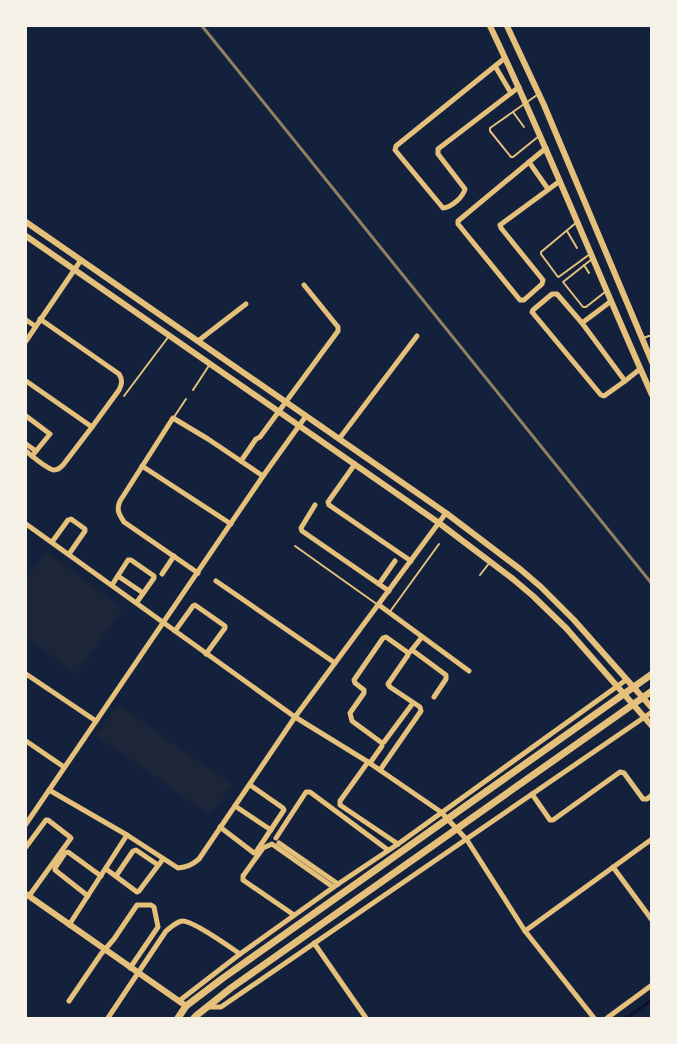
<svg xmlns="http://www.w3.org/2000/svg" width="677" height="1044" font-family="Mulish,sans-serif">
<style>
.green{fill:#1d2539}
.lines{fill:none;stroke-linecap:round;stroke-linejoin:round}
.stream{stroke:#0b132b;stroke-width:3}
.service{stroke:#e5c07b;stroke-width:2}
.minor{stroke:#e5c07b;stroke-width:5}
.tertiary{stroke:#e5c07b;stroke-width:6}
.secondary{stroke:#e5c07b;stroke-width:7}
.rail{stroke:#918062;stroke-width:3}
</style>
<rect width="100%" height="100%" fill="#14213d"/>
<g class="green">
<polygon points="46,552 123,609 76,674 26,637 26,580"/>
<polygon points="118,705 232,785 210,815 96,735"/>
</g>
<g class="lines">
<polyline class="stream" points="626,1018 652,1000"/>
<g class="service">
<polyline points="537,95 490,128 490,131 511,157 513,157 539,136"/>
<polyline points="513,112 524,127"/>
<polyline points="577,222 541,252 541,254 558,277 560,276 590,254"/>
<polyline points="567,231 577,248"/>
<polyline points="592,259 563,282 583,307 586,307 605,292"/>
<polyline points="584,265 589,273"/>
<polyline points="643,338 652,335"/>
<polyline points="193,390 210,364"/>
<polyline points="124,396 169,336"/>
<polyline points="174,417 186,399"/>
<polyline points="295,546 378,605"/>
<polyline points="480,575 490,562"/>
<polyline points="389,613 439,544"/>
</g>
<g class="minor">
<path d="M505 58 396 146 395 150 443 208C452 207 463 197 465 189L438 154V149L519 87"/>
<polyline points="495,66 511,93"/>
<polyline points="546,148 458,221 458,224 520,300 524,300 542,284 543,280 501,228 500,225 560,181"/>
<polyline points="529,162 548,189"/>
<polygon points="552,294 557,294 582,323 625,381 604,396 601,395 532,312 533,310"/>
<path d="M40 319 119 374C123 380 122 384 119 390L92 427"/>
<polyline points="26,320 35,326"/>
<polyline points="582,323 610,302"/>
<polyline points="26,341 81,260"/>
<polyline points="198,341 246,304"/>
<path d="M26 381 92 427 63 465C60 468 58 470 54 470 47 469 32 456 26 451"/>
<polyline points="625,381 640,369"/>
<polyline points="26,416 50,434 32,456"/>
<polyline points="339,439 417,336"/>
<polyline points="26,444 36,451"/>
<polyline points="241,461 256,439 260,437 338,331 338,327 304,285"/>
<polyline points="355,464 328,502 329,505 411,561"/>
<polyline points="142,466 231,524"/>
<polyline points="315,505 301,528 302,531 389,591"/>
<polyline points="26,524 295,717 368,762 441,812 467,840 525,931 594,1018"/>
<polyline points="52,542 68,520 71,519 85,529 85,531 69,554"/>
<path d="M198 573 124 522C119 514 116 510 120 501L173 418 208 439 263 476"/>
<polyline points="162,574 174,556"/>
<polyline points="118,576 143,593"/>
<polyline points="216,581 335,663"/>
<polyline points="379,584 395,561"/>
<polyline points="112,585 128,560 131,560 154,576 154,578 137,602"/>
<polyline points="379,605 469,671"/>
<polyline points="175,631 193,606 195,605 225,626 225,628 206,654"/>
<polyline points="412,650 446,675 446,679 434,697"/>
<polyline points="410,652 422,637"/>
<polyline points="26,674 96,721"/>
<polyline points="26,741 64,767"/>
<polyline points="368,762 340,801 340,805 398,844"/>
<polyline points="370,763 382,746"/>
<polyline points="380,770 421,711 420,707 390,687 388,684 408,655 407,652 386,637 383,638 354,680 355,683 364,690 364,693 350,713 352,721 382,743 384,742 413,703"/>
<polyline points="49,790 127,835 69,925"/>
<polyline points="532,794 550,820 553,820 620,772 624,773 643,799 647,799 652,795"/>
<polyline points="235,806 271,830"/>
<polyline points="26,824 263,476 306,416"/>
<polyline points="220,827 254,853 256,852 284,810 283,808 250,785"/>
<path d="M127 835 178 868C187 867 192 865 199 859L295 717 446 513"/>
<polyline points="276,838 306,792 310,792 388,850"/>
<polyline points="279,843 338,884"/>
<polyline points="26,847 46,820 48,820 70,837 71,838 29,896"/>
<polyline points="613,867 652,920"/>
<polyline points="106,869 137,892 139,891 163,859"/>
<polyline points="116,876 133,851 136,850 158,865"/>
<polyline points="88,896 55,870 55,868 65,853 68,852 101,876"/>
<polyline points="294,915 243,880 243,876 263,848 272,844 333,887"/>
<polyline points="525,931 652,839"/>
<polyline points="314,943 366,1018"/>
<polyline points="69,1001 101,954 114,939 137,905 151,905 154,907 158,927 130,968"/>
<polyline points="179,1001 240,954 338,884 398,844 626,680"/>
<polyline points="207,1007 221,1007 652,712"/>
<path d="M108 1018 166 931C170 928 176 922 182 921 192 920 230 947 240 954"/>
<polyline points="607,1018 652,985"/>
</g>
<g class="tertiary">
<path d="M490 26C548 147 597 272 652 395"/>
<polyline points="507,26 544,105 652,362"/>
<polyline points="26,222 446,513 520,569 541,587 574,620 652,708"/>
<polyline points="26,236 439,523 513,579 533,596 566,628 652,726"/>
<polyline points="26,894 186,1006"/>
</g>
<g class="secondary">
<polyline points="178,1018 186,1006 223,978 652,674"/>
<polyline points="194,1018 197,1015 231,988 652,691"/>
</g>
<polyline class="rail" points="202,26 652,584"/>
</g>
<rect width="677" height="1044" fill="none" stroke="#f6f1e7" stroke-width="54"/>
</svg>
